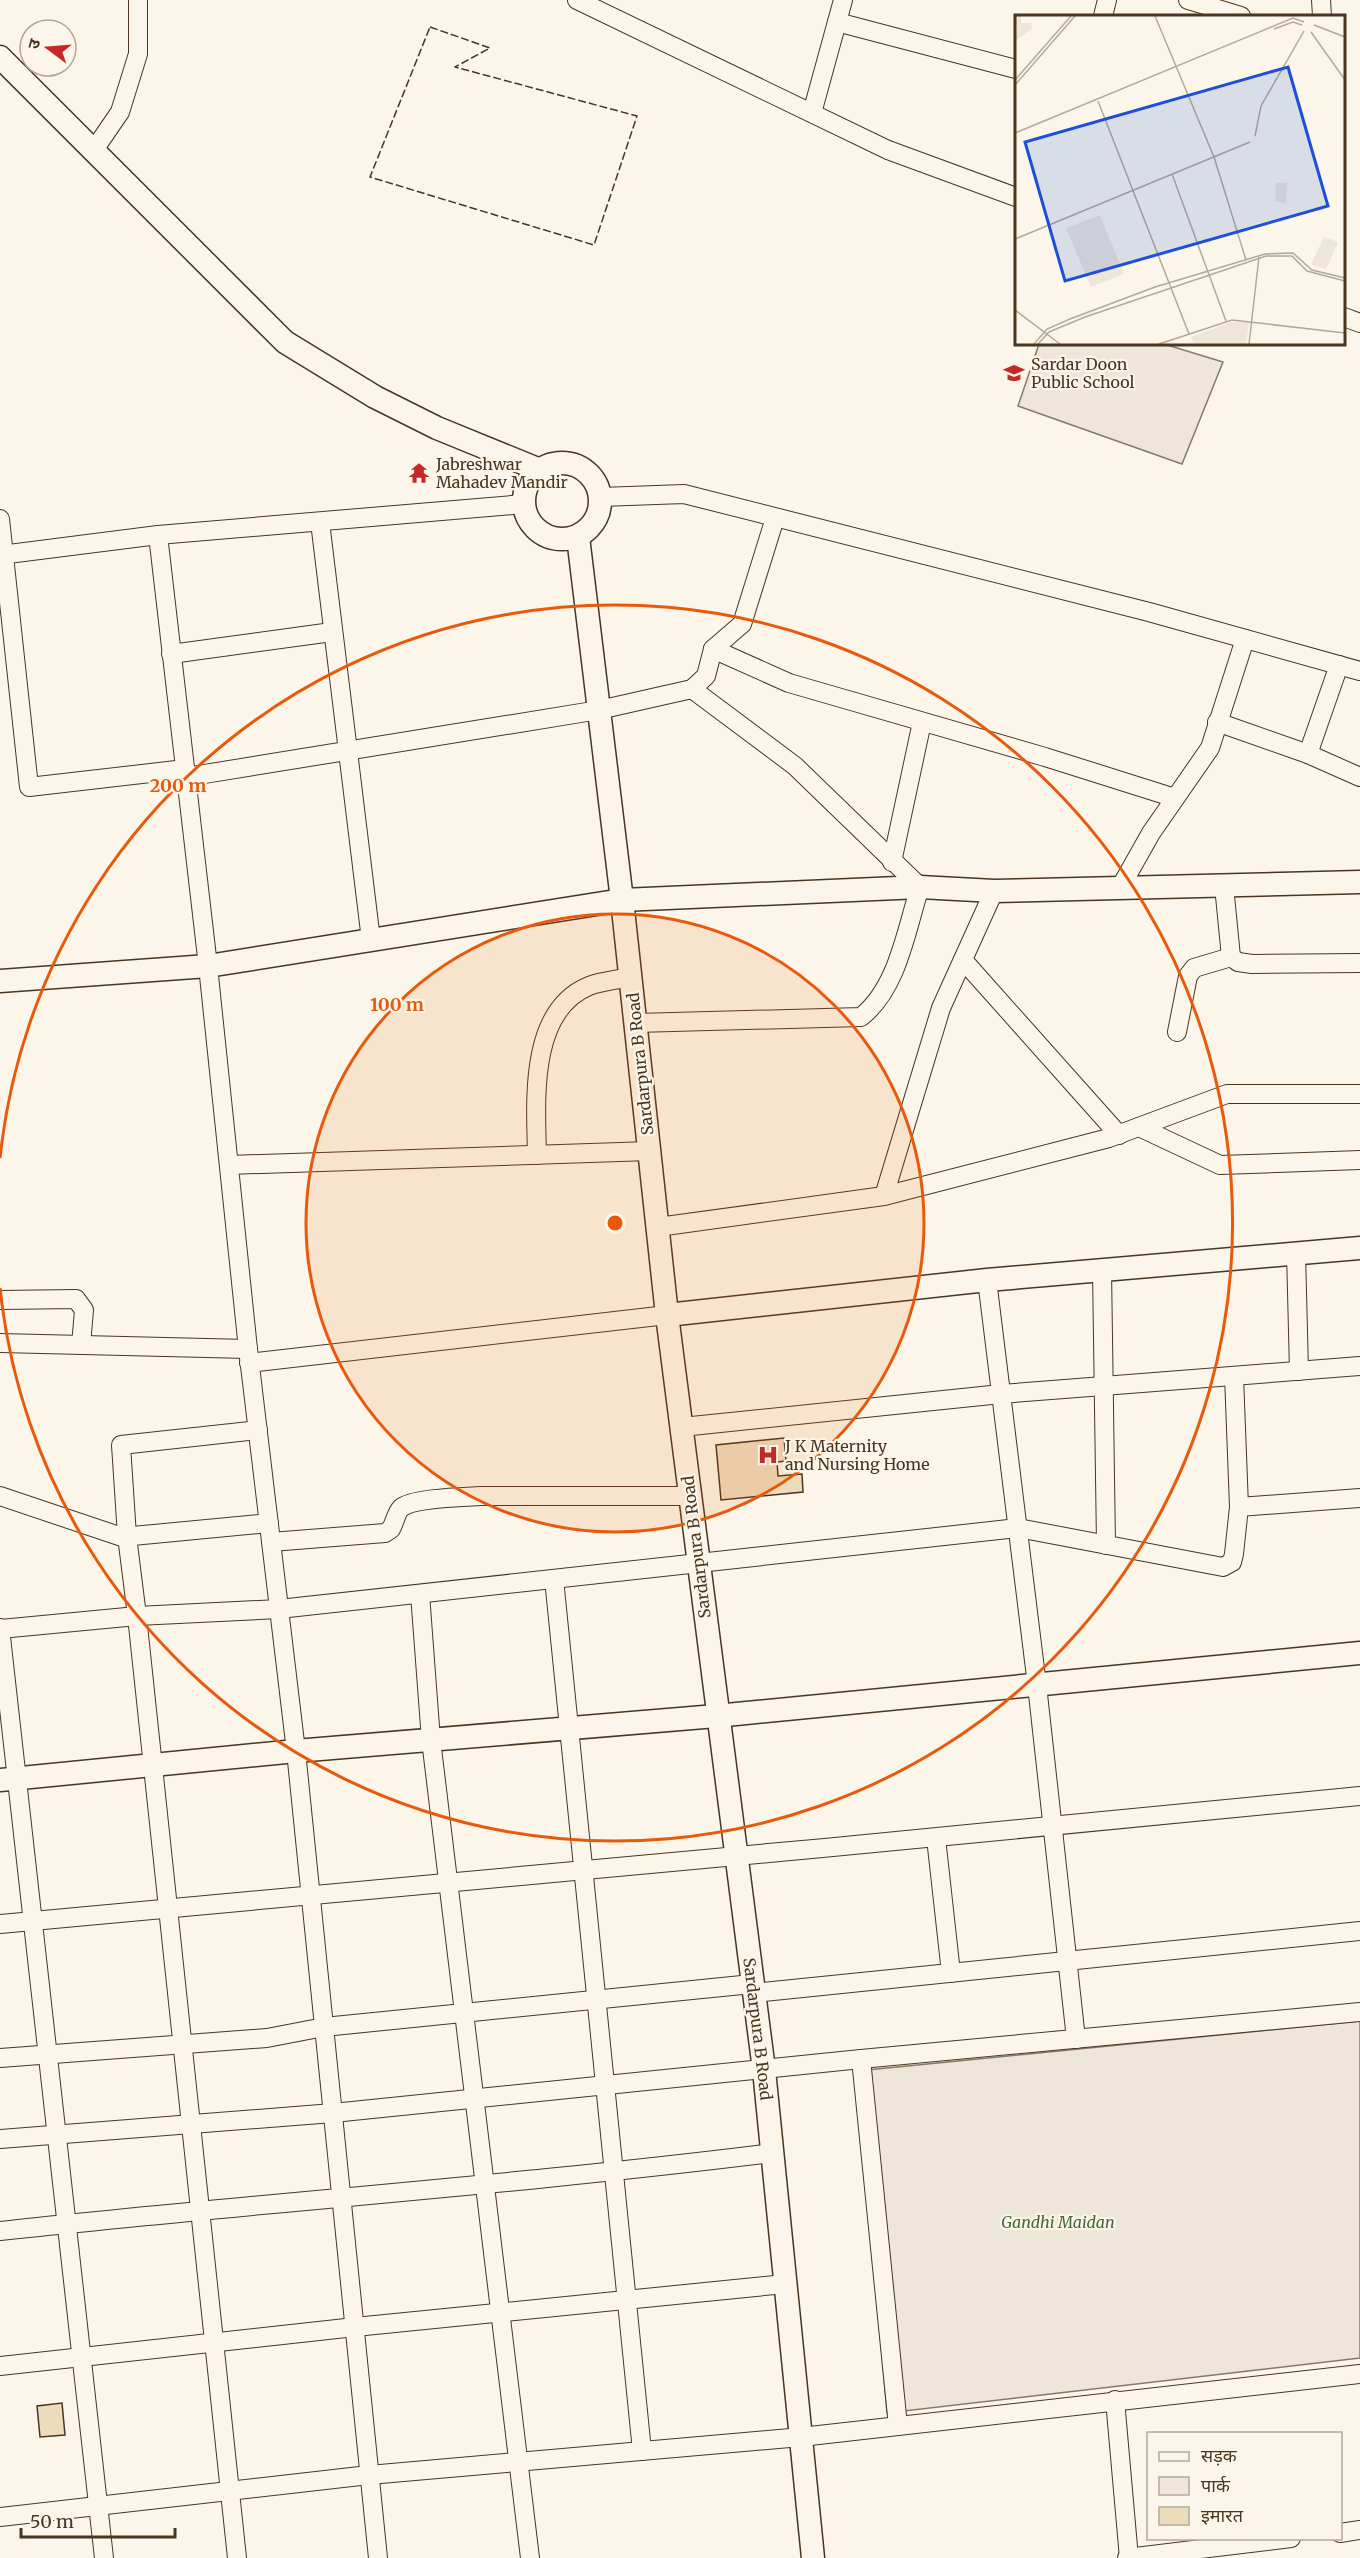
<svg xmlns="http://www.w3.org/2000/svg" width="1360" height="2558" font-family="Merriweather,'Noto Sans Devanagari',serif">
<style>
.green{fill:#ede6d9;stroke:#887966;stroke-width:1.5}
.building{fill:#ecdcbc;stroke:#4a3520;stroke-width:1.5}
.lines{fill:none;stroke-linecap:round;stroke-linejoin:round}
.minor-casing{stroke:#4a3520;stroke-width:20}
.tertiary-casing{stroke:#4a3520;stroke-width:25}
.minor{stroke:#fbf6e9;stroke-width:18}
.tertiary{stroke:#fbf6e9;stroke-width:22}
.fence{stroke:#4a3520;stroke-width:1.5;stroke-dasharray:8 3;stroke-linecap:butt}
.ring{fill:none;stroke:#e8590c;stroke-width:3}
.labels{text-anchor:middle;stroke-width:4.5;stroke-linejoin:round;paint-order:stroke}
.poi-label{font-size:16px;fill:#4a3520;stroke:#fbf6e9;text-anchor:start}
.street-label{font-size:16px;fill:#4a3520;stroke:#fbf6e9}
.park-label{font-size:16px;font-style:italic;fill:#436837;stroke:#fbf6e9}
.inset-road{fill:none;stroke:#b4a999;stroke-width:1.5}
.view{fill:#1d4ed8;fill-opacity:0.15;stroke:#1d4ed8;stroke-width:3}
.inset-edge{fill:none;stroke:#4a3520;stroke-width:3}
.centre{fill:#e8590c;stroke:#fbf6e9;stroke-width:3}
.ring-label{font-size:18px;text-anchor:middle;font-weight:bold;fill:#e8590c;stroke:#fbf6e9;stroke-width:4.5;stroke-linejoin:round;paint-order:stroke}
</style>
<rect width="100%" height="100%" fill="#fbf6e9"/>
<g class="green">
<polygon points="1039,344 1164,344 1223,362 1182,464 1018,406"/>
<polygon points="1360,2021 1360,2358 887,2413 857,2071"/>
</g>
<g class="building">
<polygon points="784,1438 786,1461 777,1462 778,1476 802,1474 803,1492 721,1500 716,1445"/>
<polygon points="62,2403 65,2435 40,2437 37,2406"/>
</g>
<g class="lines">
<g class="minor-casing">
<g id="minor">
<polyline points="577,0 888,150 1016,197"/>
<polyline points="1188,0 1241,16"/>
<polyline points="1321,0 1322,16"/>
<polyline points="1103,16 1107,0"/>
<polyline points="837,22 1016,69"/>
<polyline points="812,113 843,0"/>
<polyline points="94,150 120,112 138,54 138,0"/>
<polyline points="1344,317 1360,323"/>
<polyline points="601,497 684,494 1149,612 1360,671"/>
<polyline points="0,519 29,787 185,769"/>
<polyline points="320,522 371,940"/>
<polyline points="158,535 208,966 248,1349 296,1751 378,2558"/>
<polyline points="0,555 158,535 524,504"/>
<polyline points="713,649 742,624 775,518"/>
<polyline points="171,654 332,632"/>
<polyline points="692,689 706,676 713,649 789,683 1045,757 1175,798"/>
<polyline points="1217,722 1308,754 1360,777"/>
<polyline points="1308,754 1339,665"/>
<path d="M186 777 599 710 692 689 795 766 920 887C906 930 898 988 861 1017L636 1023"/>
<polyline points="892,862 922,722"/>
<polyline points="1224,886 1231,957 1238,962 1252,964 1360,963"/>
<polyline points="1120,888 1151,833 1210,748 1245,639"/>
<polyline points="963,960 1119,1135"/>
<polyline points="1177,1032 1188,976 1194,968 1231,957"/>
<polyline points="1139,1127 1220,1165 1360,1160"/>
<path d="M537 1155C536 1103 528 1011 589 986 602 981 617 980 630 977"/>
<polyline points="229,1165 650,1151"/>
<polyline points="884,1196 941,1008 994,891"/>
<polyline points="658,1227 884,1196 1109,1138 1227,1094 1360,1094"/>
<polyline points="1296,1252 1299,1371"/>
<polyline points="1102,1269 1106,1545"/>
<polyline points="987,1280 1037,1685 1076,2039"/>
<polyline points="0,1300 76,1299 84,1310 81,1345"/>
<polyline points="0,1343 248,1349"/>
<polyline points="249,1363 667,1315"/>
<polyline points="682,1427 1001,1394 1360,1366"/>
<polyline points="0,1496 122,1537 269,1523"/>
<polyline points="1239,1507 1360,1498"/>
<path d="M271 1542 385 1533 391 1529C395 1522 396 1513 401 1508 412 1498 463 1497 480 1496H690"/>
<polyline points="554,1579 642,2451"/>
<polyline points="420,1594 431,1740 530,2558"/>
<polyline points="0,1628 104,2558"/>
<polyline points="0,1629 137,1616 127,1536 121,1445 258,1430"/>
<polyline points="936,1838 951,1973"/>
<path d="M0 1924C453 1883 907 1841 1360 1796"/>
<polyline points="753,1993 1360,1931"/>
<polyline points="0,2058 267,2038 324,2027 752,1984"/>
<polyline points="861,2059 898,2426"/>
<polyline points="0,2139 333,2113 861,2059 1360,2012"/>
<path d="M0 2231C257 2203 515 2185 772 2153"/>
<polyline points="0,2366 355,2327 785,2284"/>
<polyline points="1115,2400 1129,2558"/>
<polyline points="0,2517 369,2475 801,2437 1360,2374"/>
<polyline points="1340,2533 1360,2530"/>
<polyline points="237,2558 137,1616 279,1609 1018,1528 1223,1567 1232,1562 1234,1554 1239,1507 1234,1376"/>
<polyline points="1127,2558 1291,2538"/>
</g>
</g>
<g class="tertiary-casing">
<g id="tertiary">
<polyline points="0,57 285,342 375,397 437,428 540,470"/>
<circle cx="562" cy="501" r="38"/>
<polyline points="578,537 622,900 667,1315 764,2070 813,2558"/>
<polyline points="0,981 208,966 622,900 920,887 994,891 1360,882"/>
<polyline points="667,1315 987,1280 1360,1248"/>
<polyline points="0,1780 296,1751 716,1716 1360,1653"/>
</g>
</g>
<use href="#minor" class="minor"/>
<use href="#tertiary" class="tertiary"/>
<polygon class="fence" points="430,27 490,48 455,67 637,116 594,245 370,177"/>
</g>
<circle cx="615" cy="1223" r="309" fill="#e8590c" fill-opacity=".12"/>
<g class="ring">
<circle cx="615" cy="1223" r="309"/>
<path d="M0 1158A618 618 0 1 1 0 1288"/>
</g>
<defs>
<g id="school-bare" transform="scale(1.62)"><path d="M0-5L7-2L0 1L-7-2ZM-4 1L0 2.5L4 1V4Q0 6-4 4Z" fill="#c62828" stroke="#fbf6e9" stroke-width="2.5" paint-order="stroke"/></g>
<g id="temple-bare" transform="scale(1.62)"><path d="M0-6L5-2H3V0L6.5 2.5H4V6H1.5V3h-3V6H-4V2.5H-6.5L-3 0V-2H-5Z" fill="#c62828" stroke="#fbf6e9" stroke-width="2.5" paint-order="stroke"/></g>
<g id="hospital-bare" transform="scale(1.62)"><path d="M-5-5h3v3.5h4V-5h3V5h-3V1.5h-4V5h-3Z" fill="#c62828" stroke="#fbf6e9" stroke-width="2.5" paint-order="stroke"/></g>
</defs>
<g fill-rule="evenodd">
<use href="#school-bare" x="1014" y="373"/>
<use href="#temple-bare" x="419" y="473"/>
<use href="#hospital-bare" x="768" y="1455"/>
</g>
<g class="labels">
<g class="poi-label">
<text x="1031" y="370">Sardar Doon<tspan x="1031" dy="18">Public School</tspan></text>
<text x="436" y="470">Jabreshwar<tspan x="436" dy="18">Mahadev Mandir</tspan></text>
<text x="785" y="1452">J K Maternity<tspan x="785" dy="18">and Nursing Home</tspan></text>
</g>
<g class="street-label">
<text transform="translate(640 1064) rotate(-96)" y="6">Sardarpura B Road</text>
<text transform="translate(696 1547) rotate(-97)" y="6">Sardarpura B Road</text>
<text transform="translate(758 2029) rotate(83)" y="6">Sardarpura B Road</text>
</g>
<g class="park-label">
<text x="1058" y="2228">Gandhi Maidan</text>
</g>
</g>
<g transform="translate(1015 15)">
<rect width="330" height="330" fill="#fbf6e9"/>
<path d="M0 1H6V8H16L17 14 0 26ZM261 168H272L271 188 260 186ZM85 200 109 259 76 272 51 213ZM309 222 323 227 311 254 296 249ZM217 307H234L231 329H179L176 322Z" fill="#ede6d9"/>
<path class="inset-road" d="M140 1 199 142 231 245M299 10 330 22M259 14 278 7 287 10M296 17 330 65M0 65 56 1M0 70 60 1M83 86 174 319M0 118 278 3 289 7M240 121 246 91 289 16M157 159 211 306M0 224 235 127M0 295 45 329M19 329 32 314 55 304 140 272 250 239 278 238 297 255 330 263M23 329 34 317 70 302 251 241H277L292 256 330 266M144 329 217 305 330 318M234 329 244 242"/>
<path class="view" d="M273 52 313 191 50 266 10 127Z"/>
<rect width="330" height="330" class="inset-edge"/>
</g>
<circle cx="615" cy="1223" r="9" class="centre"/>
<g class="ring-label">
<text x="178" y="792">200 m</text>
<text x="397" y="1011">100 m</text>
</g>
<rect x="1147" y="2432" width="195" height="108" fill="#fbf6e9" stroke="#b4a999" stroke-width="1.5"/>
<rect x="1159" y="2452" width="30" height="9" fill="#fbf6e9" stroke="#b4a999" stroke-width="1.5"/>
<text x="1201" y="2462" font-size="18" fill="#4a3520">सड़क</text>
<rect x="1159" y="2477" width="30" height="18" fill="#ede6d9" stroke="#b4a999" stroke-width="1.5"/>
<text x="1201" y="2492" font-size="18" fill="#4a3520">पार्क</text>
<rect x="1159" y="2507" width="30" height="18" fill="#ecdcbc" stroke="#b4a999" stroke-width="1.5"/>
<text x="1201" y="2522" font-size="18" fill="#4a3520">इमारत</text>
<g transform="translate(48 48) rotate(286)"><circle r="28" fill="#fbf6e9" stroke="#b4a999" stroke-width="1.5"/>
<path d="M0-4.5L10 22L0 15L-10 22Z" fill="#c62828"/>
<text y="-9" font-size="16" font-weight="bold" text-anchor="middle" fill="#4a3520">उ</text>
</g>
<path d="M21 2528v9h154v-9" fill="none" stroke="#4a3520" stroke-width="3"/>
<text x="30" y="2528" font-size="18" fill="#4a3520" stroke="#fbf6e9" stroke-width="4.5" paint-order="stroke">50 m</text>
</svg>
